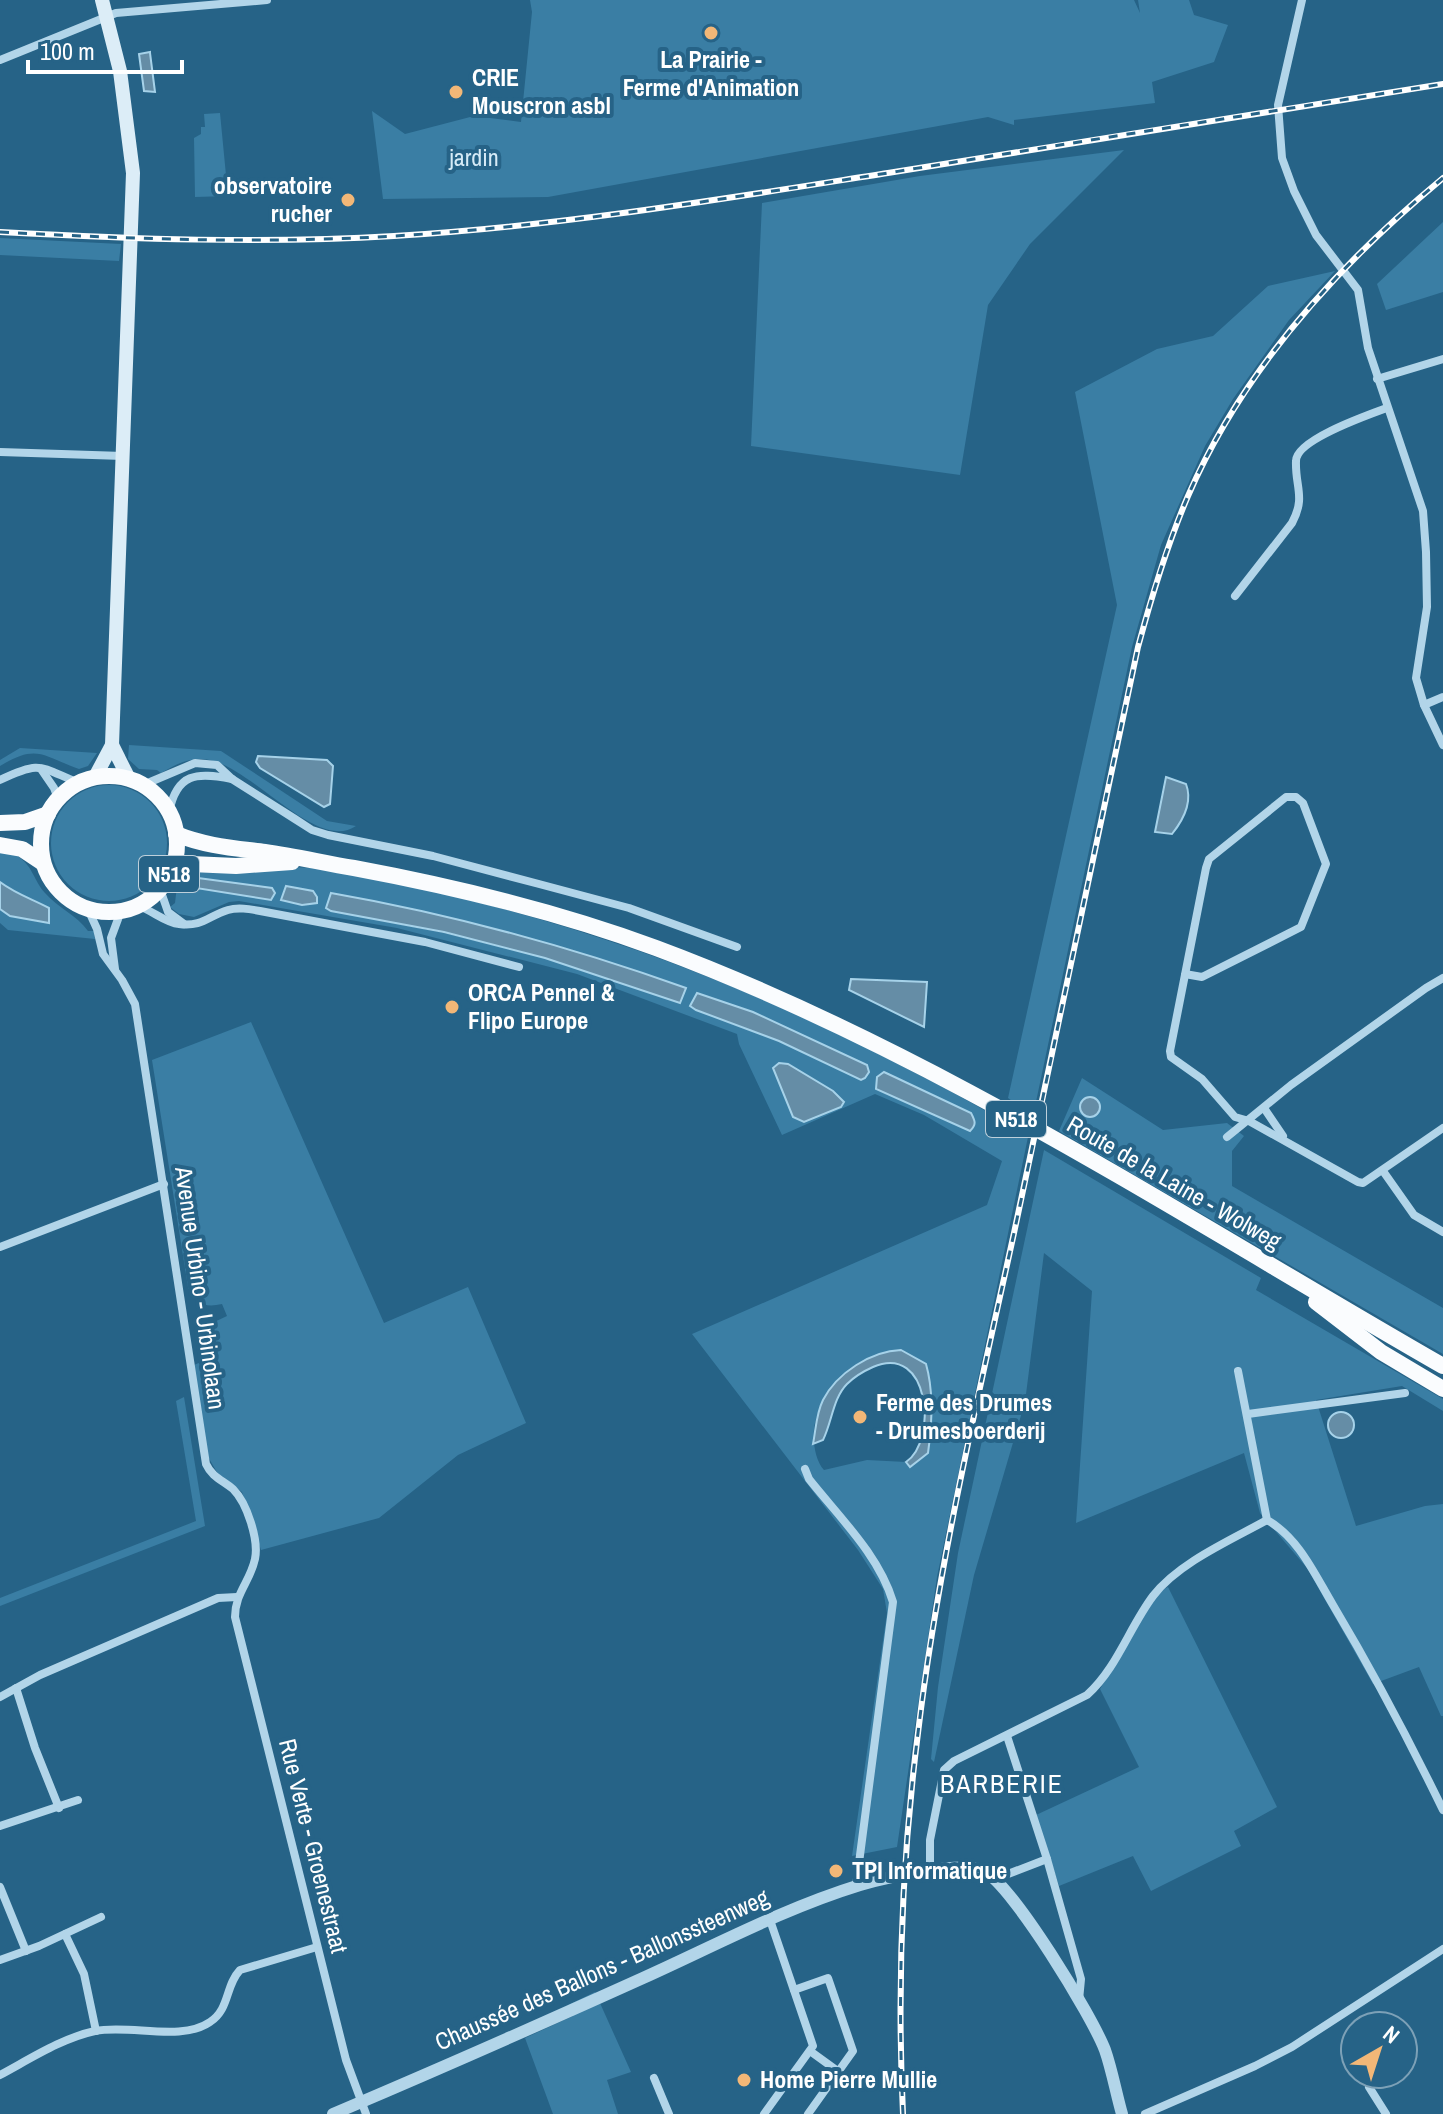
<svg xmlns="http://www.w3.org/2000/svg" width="1443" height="2114" font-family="'Archivo Narrow',sans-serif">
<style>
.green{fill:#3a7ea4;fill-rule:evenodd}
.water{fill:#658da6;stroke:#a6d2e9;stroke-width:2}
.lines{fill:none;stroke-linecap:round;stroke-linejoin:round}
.minor{stroke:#b2d5e9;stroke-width:8}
.tertiary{stroke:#b2d5e9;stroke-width:12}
.secondary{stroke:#dcedf7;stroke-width:14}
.trunk{stroke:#fafcfe;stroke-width:16}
.rail-casing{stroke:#fff;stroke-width:6}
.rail{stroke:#266387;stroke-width:3;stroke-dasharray:9;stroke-linecap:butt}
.poi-dot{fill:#f2b777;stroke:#266387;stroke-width:3}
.labels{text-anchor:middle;stroke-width:8;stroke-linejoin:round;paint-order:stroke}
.shield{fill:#266387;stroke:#bed0db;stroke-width:2}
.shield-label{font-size:22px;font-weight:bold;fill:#fff}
.poi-label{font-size:24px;font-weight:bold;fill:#fff;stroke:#266387;text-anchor:start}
.park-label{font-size:24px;fill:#d6ebf7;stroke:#266387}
.street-label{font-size:24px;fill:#fff;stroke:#266387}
.neighbourhood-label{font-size:26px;letter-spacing:2px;fill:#fff;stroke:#266387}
</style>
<rect width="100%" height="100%" fill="#266387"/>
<g class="green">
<polygon points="530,0 1134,0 1140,13 1138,0 1189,0 1194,15 1228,25 1214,62 1152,82 1155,103 1014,120 1014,125 988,117 548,197 383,199 372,111 405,134 474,116 521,122 532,12"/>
<polygon points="220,113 228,196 195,197 194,138 201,134 201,127 205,127 204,114"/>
<polygon points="1124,150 1030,244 988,305 960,475 751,446 762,203 920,176"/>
<polygon points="1443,222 1443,292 1386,310 1377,284"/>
<polygon points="0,238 121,244 119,261 0,255"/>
<polygon points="1335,271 1289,320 1233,399 1205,446 1161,545 1132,647 1033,1116 1008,1098 1117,605 1075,392 1157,349 1213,336 1268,286"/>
<path d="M129 745 221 751 327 821 356 826C315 854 248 760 202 759 186 758 174 766 161 773L157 770 139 769 128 759Z"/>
<path d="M20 748 97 753 88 766 79 769C43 756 37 743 0 766V760Z"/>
<circle cx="109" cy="843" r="58"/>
<path d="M0 848 20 851 19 857C33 867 34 881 45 893 58 908 77 915 88 931H94L95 939 8 930 0 923V909L10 916 49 923V908C33 899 17 894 0 882Z"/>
<path d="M295 867C345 869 395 883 444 894 601 931 753 988 896 1063 941 1086 986 1109 1028 1137L937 1577 897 1847 852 1856 887 1613 883 1589 858 1550 692 1334 987 1205 1002 1161 924 1115 875 1094 782 1135 739 1044 737 1034 577 974 397 928 239 901 229 902 194 917 179 914 170 907 175 903 177 886 192 877V870ZM331 911 440 915 585 955 685 989 680 1002 545 958 444 933ZM696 1010 867 1064 869 1072 865 1078 779 1041ZM885 1072 971 1113 975 1122 969 1130 876 1088ZM901 1350 926 1364C935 1393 930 1424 928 1453L910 1467 906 1462 867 1460 824 1470C813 1458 811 1431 817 1416 819 1411 860 1364 866 1360 876 1353 890 1351 901 1350Z"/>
<path d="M251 1022 384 1323 468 1287 526 1423 458 1455 379 1518 261 1550 242 1492 218 1474 207 1455 194 1365 201 1362 200 1332 208 1325 227 1316 222 1304C205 1308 195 1304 188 1287L152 1060Z"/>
<polygon points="1082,1078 1163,1130 1227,1123 1244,1136 1232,1151 1232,1186 1443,1308 1443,1354 1059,1131"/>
<polygon points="1044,1150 1261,1278 1256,1290 1443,1399 1443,1411 1402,1386 1316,1400 1356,1526 1425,1506 1443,1504 1443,1716 1441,1716 1419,1667 1373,1684 1307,1568 1260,1513 1244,1453 1076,1523 1092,1291 1044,1253 1025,1402 974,1575 934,1762 931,1759 938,1687 958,1553"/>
<polygon points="184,1397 205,1526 0,1606 0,1598 196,1521 176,1401"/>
<polygon points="1168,1587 1277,1807 1234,1831 1241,1846 1151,1891 1133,1856 1059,1886 1036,1815 1139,1767 1100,1689 1158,1592"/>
<polygon points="595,1992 631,2072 607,2080 618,2114 553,2114 525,2038 573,2016 568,2005"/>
</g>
<g class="water">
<polygon points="150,52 150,53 155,92 144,91 139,54"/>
<polygon points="258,756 327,760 333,766 330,804 324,807 260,768 256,762"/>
<path d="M1166 777 1186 784C1193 802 1184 819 1172 834L1155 832Z"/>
<polygon points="198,878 272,888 275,893 271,900 196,888"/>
<path d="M0 882C16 894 32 899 49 908V923L10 916 0 909Z"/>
<polygon points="286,886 313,891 317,897 317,903 302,905 281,900"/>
<path d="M331 893C451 914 571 947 686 988L680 1003 545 958 444 932 331 911 326 908Z"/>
<polygon points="851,979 927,982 924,1027 849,990"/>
<polygon points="697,993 753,1012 867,1065 869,1072 865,1078 861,1080 779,1041 696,1010 690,1006"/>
<polygon points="779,1063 788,1064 833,1091 844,1102 841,1107 804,1122 793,1117 773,1068"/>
<path d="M884 1072 971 1113C975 1121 977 1124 970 1131L876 1089 877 1077Z"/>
<circle cx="1090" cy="1107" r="10"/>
<path d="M901 1350 926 1364C934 1392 932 1425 928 1453L910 1467 906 1462C938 1441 930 1342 873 1367 864 1371 854 1377 847 1384 833 1398 832 1422 823 1440L813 1444C816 1429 816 1414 823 1400 837 1373 871 1351 901 1350Z"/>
<circle cx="1341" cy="1425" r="13"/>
</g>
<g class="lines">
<g class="minor">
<polyline points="1302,0 1278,105 1282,158 1294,191 1316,235 1358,290 1368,348 1423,511 1426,552 1427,607 1416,678 1424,705 1443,745"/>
<polyline points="0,60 116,13 267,0"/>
<polyline points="1377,379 1443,359"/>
<polyline points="0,452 123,456"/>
<path d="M1235 596 1292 523C1306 497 1295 487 1296 461 1296 440 1368 415 1387 408"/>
<polyline points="1424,705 1443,697"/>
<polyline points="41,769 54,788 58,799"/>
<path d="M0 780C42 760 39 767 79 783"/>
<polyline points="143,785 195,763 217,765 232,779 295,819 312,830 328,835 433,856 539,884 629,908 737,947"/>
<path d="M169 812C177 773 196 772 232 779"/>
<polyline points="160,889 168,912 184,924"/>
<path d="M138 906C152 910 165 923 179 924 203 927 208 916 228 910 238 907 249 909 260 911L425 942 519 967"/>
<path d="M88 909 97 929 103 954 122 980 135 1004 206 1464C212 1477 222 1480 233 1489 247 1503 259 1540 255 1559 250 1582 235 1593 235 1617L346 2060 366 2114"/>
<polyline points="115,969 111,938 121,911"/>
<polyline points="1185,974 1202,977 1301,927 1326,864 1303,803 1296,797 1286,797 1209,859 1206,868 1170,1051 1171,1057 1202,1079 1235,1117 1249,1121 1358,1182 1363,1183 1443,1128"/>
<polyline points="1264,1108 1283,1136"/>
<polyline points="1227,1137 1291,1085 1426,988 1443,978"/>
<polyline points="1383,1171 1414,1215 1443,1232"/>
<polyline points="0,1247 164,1184"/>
<path d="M1238 1371 1267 1520C1299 1538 1315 1575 1333 1605 1373 1672 1409 1740 1443 1810"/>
<polyline points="1248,1414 1405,1393"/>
<path d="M805 1469 809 1479C839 1517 879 1555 893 1602L856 1886"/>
<polyline points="16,1688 35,1748 59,1808"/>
<polyline points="0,1697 40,1675 218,1598 237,1597"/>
<polyline points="1007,1736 1047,1859 1081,1979 1079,2000"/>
<polyline points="0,1826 78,1800"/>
<path d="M930 1872V1840L944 1770 954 1761 1087 1695C1117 1668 1129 1628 1153 1596 1178 1563 1231 1540 1267 1520"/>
<polyline points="995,1879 1047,1859"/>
<polyline points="0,1887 26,1951"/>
<polyline points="65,1934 84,1974 96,2031"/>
<polyline points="0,1960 39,1946 101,1917"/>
<polyline points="794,1990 828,1978 853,2051 808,2114"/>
<polyline points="810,2051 839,2072"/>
<path d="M0 2075C30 2059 62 2038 95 2031 130 2024 181 2042 210 2022 230 2009 225 1986 240 1970L317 1947"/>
<polyline points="654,2078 669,2114"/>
<polyline points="1369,2087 1386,2114"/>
<polyline points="764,2114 813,2046 770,1920"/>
<polyline points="1145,2114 1255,2066 1292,2047 1443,1949"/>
</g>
<path class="tertiary" d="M333 2114C437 2070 541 2024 643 1978 714 1946 785 1908 860 1885 883 1878 964 1860 984 1871 1013 1886 1092 2016 1105 2050 1112 2070 1116 2093 1122 2114"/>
<g class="secondary">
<polyline points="112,745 129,779"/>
<polyline points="95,777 112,745 133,173 120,71 102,0"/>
</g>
<g class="trunk">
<circle cx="109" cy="844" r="68"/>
<polyline points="0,823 25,822 48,814"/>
<path d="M176 834C205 846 234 848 265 852 294 856 324 863 354 868 456 887 559 912 656 948 933 1051 1188 1220 1443 1366"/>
<polyline points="0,845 22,849 43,863"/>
<polyline points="171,870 191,864 236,866 292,862"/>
<polyline points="1316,1302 1381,1352 1443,1389"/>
</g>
<g class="rail-casing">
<g id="rail">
<path d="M0 232C132 239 263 244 394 236 563 226 728 198 894 172 1077 142 1260 113 1443 84"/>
<path d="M903 2114C897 1987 902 1859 918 1733 938 1565 978 1398 1014 1233 1056 1038 1096 842 1138 647 1152 595 1167 545 1188 496 1242 371 1339 264 1443 178"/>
</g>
</g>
<use href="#rail" class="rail"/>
</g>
<g class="poi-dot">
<circle cx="711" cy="33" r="8"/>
<circle cx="456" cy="92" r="8"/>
<circle cx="348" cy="200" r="8"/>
<circle cx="452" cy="1007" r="8"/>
<circle cx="860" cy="1417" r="8"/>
<circle cx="836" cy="1871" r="8"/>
<circle cx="744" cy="2080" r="8"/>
</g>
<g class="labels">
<g class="shield">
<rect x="139" y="856" width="60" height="36" rx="6"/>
<rect x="986" y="1101" width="60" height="36" rx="6"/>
</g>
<g class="shield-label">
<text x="169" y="882">N518</text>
<text x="1016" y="1127">N518</text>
</g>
<g class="poi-label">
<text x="711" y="68" text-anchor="middle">La Prairie -<tspan x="711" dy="28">Ferme d'Animation</tspan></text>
<text x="472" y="86">CRIE<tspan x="472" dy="28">Mouscron asbl</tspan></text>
<text x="332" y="194" text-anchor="end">observatoire<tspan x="332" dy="28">rucher</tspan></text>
<text x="468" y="1001">ORCA Pennel &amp;<tspan x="468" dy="28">Flipo Europe</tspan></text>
<text x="876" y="1411">Ferme des Drumes<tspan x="876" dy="28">- Drumesboerderij</tspan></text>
<text x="852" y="1879">TPI Informatique</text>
<text x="760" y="2088">Home Pierre Mullie</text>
</g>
<g class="park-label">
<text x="474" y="166">jardin</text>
</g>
<g class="street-label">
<text transform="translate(1174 1183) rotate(30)" y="8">Route de la Laine - Wolweg</text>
<text transform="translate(200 1288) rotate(82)" y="8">Avenue Urbino - Urbinolaan</text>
<text transform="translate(313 1846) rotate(76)" y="8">Rue Verte - Groenestraat</text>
<text transform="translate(602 1970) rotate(-24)" y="8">Chaussée des Ballons - Ballonssteenweg</text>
</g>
<g class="neighbourhood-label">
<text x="1002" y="1793">BARBERIE</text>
</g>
</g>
<g transform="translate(1379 2050) rotate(39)"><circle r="38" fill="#266387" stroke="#7da1b7" stroke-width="2"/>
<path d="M0-6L14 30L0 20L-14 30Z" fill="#f2b777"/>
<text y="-12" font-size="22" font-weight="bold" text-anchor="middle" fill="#ffffff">N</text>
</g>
<path d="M28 60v12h154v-12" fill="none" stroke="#ffffff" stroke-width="4"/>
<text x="40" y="60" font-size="24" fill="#ffffff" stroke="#266387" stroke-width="6" paint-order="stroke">100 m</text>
</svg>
